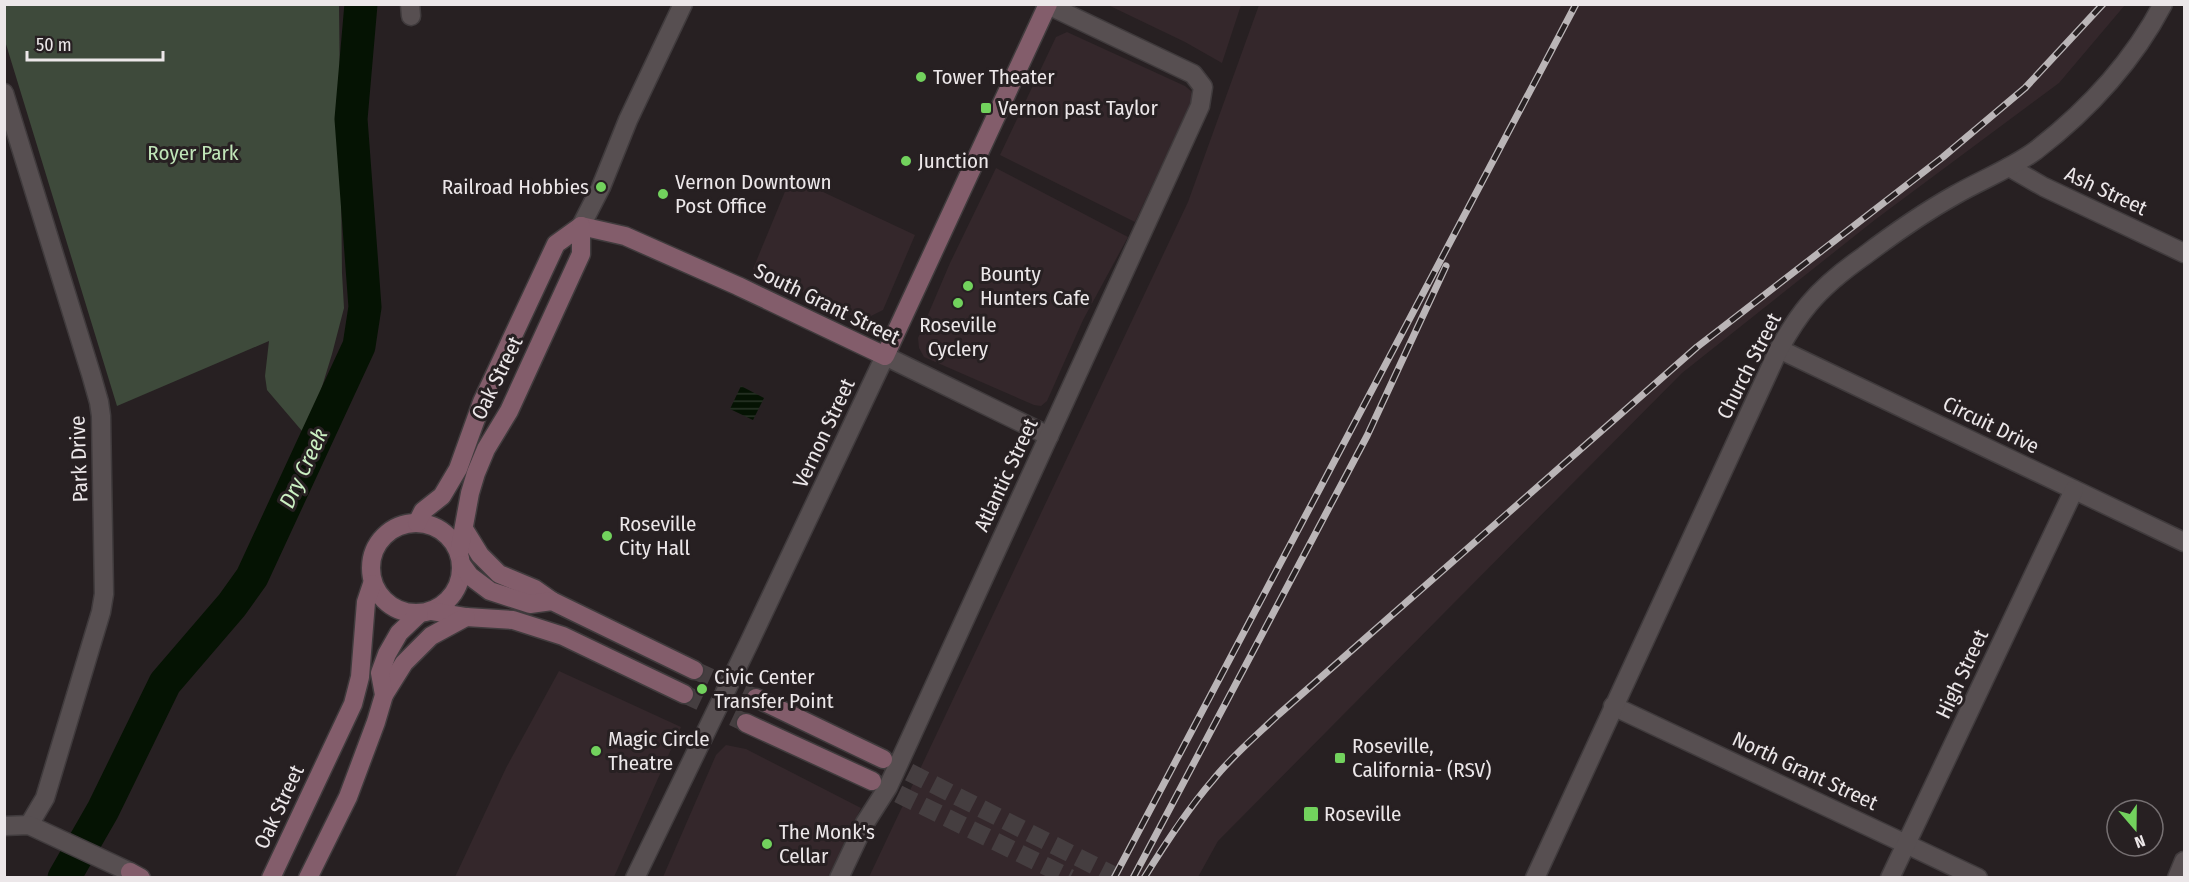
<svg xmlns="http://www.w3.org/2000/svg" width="2189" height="882" font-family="'Fira Sans Condensed',sans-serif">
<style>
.built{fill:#34272b}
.green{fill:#3e4a3b}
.water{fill:url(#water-rules)}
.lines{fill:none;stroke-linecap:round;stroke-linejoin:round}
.river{stroke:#051303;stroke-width:33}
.secondary-tunnel{stroke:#453e40;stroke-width:18;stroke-dasharray:18 9;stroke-linecap:butt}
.minor-casing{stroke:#403b3d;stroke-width:21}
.tertiary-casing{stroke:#403b3d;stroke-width:21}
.secondary-casing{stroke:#403b3d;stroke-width:21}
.minor{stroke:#574f51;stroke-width:18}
.tertiary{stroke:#574f51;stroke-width:18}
.secondary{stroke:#835d6b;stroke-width:18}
.rail-casing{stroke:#bab5b7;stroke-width:7}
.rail{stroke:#272022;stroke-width:4.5;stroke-dasharray:14;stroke-linecap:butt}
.poi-dot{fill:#72d25d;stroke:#272022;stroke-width:2}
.labels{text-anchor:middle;stroke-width:6;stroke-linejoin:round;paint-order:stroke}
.poi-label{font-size:21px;fill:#ece7e9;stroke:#272022;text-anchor:start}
.park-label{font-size:21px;fill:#c0e5b8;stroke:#272022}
.street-label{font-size:21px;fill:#ece7e9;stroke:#272022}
.water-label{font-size:22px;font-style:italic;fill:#cbf0c3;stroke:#272022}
</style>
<defs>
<pattern id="water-rules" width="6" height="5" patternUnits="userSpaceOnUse" patternTransform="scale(1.5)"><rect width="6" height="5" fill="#051303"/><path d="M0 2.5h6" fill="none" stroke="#2a3528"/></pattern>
</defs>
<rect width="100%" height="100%" fill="#272022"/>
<g class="built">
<polygon points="1108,5 1241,5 1222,63 1185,42"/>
<polygon points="1259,5 2125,5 2059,83 1876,219 1682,373 1218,841 1198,877 869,877 1188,202"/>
<polygon points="1067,32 1185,86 1191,91 1193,98 1135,222 1000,155 1056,37"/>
<polygon points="996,168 1128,237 1083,320 1047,401 1041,406 1034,405 924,357 919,348 918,338 950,263"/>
<polygon points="791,177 915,235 883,310 869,317 857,318 753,269"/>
<polygon points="559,671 681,727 614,877 455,877 506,768"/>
<polygon points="726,745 746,749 861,808 828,877 663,877 716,755"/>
</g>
<polygon class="green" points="4,5 339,5 342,273 344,308 332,354 310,426 302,431 267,390 265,376 269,341 117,406 5,41"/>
<polygon class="water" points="741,386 764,398 753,420 730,409"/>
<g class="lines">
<polyline class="river" points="64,878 103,810 165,683 232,605 252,577 359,346 365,307 351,119 361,4"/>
<g class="secondary-tunnel">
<polyline points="694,670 756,698"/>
<polyline points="684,694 746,723"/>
<polyline points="885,760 1119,878"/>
<polyline points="874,782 1070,878"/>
</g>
<g class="minor-casing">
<g id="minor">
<polyline points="410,4 411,16"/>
<polyline points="4,93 91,374 99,402 101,416 104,594 101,612 45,798 29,825"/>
<polyline points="2009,167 2044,187 2184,253"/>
<polyline points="581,226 601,187 628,120 683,4"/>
<polyline points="1779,349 2184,542"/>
<polyline points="885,356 1049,436"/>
<polyline points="1613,706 1978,878"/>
<polyline points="839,878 865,823 888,787 1200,106 1203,87 1193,74 1046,4"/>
<polyline points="1890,878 2074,490"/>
<polyline points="2177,878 2184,861"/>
</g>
</g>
<g class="tertiary-casing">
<g id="tertiary">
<polyline points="4,826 29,825 130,872"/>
<polyline points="635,878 749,643 885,356"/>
<path d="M1535 878 1779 349C1788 333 1797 318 1809 304 1825 285 1844 270 1864 256 1893 234 1923 213 1955 195 1981 180 2010 169 2035 151 2087 111 2132 63 2163 4"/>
</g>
</g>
<g class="secondary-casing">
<g id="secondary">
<polyline points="581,226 625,236 738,286 885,356 1048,4"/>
<circle cx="416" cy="568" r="45"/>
<polyline points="417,523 423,511 442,496 458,469 482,402 556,244 581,226"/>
<polyline points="464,529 480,555 499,574 535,589 552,601"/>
<polyline points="459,553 470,493 476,473 486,449 509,411 581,254 581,226"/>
<polyline points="462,565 470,576 490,591 530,604 552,601 694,670"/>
<polyline points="431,611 466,617 513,620 563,636 684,694"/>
<polyline points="384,695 404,663 431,636 466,617"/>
<polyline points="756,698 883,759"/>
<polyline points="746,723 872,781"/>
<polyline points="130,872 141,878"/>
<polyline points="271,878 353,704 360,677 366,602 372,584"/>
<polyline points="308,878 348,797 376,722 384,695 380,673 387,654 399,633 419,614"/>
</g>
</g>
<use href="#minor" class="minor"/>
<use href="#tertiary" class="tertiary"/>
<use href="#secondary" class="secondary"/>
<g class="rail-casing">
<g id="rail">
<polyline points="1114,878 1576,4"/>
<polyline points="1133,878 1367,436 1446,266"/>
<path d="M1144 878C1165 844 1187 810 1213 780 1232 756 1256 736 1278 715L1697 347 1943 157 2025 88 2103 4"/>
</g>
</g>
<use href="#rail" class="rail"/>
</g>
<g class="poi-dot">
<circle cx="921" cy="77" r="6"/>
<rect x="980" y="102" width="12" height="12" rx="3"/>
<circle cx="906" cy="161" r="6"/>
<circle cx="601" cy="187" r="6"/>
<circle cx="663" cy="194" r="6"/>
<circle cx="968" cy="286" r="6"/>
<circle cx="958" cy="303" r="6"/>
<circle cx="607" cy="536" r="6"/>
<circle cx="702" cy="689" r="6"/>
<circle cx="596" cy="751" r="6"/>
<rect x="1334" y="752" width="12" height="12" rx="3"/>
<rect x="1303" y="806" width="16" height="16" rx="3"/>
<circle cx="767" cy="844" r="6"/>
</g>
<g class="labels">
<g class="poi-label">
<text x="933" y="84">Tower Theater</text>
<text x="998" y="115">Vernon past Taylor</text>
<text x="918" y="168">Junction</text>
<text x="675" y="189">Vernon Downtown<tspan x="675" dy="24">Post Office</tspan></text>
<text x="589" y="194" text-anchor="end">Railroad Hobbies</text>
<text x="980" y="281">Bounty<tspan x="980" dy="24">Hunters Cafe</tspan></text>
<text x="958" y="332" text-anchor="middle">Roseville<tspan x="958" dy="24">Cyclery</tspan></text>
<text x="619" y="531">Roseville<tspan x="619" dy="24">City Hall</tspan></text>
<text x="714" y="684">Civic Center<tspan x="714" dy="24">Transfer Point</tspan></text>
<text x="608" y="746">Magic Circle<tspan x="608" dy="24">Theatre</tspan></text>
<text x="1352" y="753">Roseville,<tspan x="1352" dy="24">California- (RSV)</tspan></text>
<text x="1324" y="821">Roseville</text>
<text x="779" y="839">The Monk's<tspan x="779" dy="24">Cellar</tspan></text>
</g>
<g class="park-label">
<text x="193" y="160">Royer Park</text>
</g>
<g class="street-label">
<text transform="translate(2106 191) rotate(25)" y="7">Ash Street</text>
<text transform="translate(827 304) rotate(26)" y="7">South Grant Street</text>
<text transform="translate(1749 366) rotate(-63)" y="7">Church Street</text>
<text transform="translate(497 378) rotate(-64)" y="7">Oak Street</text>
<text transform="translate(1991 425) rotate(26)" y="7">Circuit Drive</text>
<text transform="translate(824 433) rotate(-65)" y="7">Vernon Street</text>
<text transform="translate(79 459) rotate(-92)" y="7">Park Drive</text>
<text transform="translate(1006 475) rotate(-65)" y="7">Atlantic Street</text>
<text transform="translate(1962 674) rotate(-65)" y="7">High Street</text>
<text transform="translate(1805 771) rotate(25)" y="7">North Grant Street</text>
<text transform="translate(279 807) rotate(-65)" y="7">Oak Street</text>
</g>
<g class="water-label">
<text transform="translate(303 468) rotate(-65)" y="8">Dry Creek</text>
</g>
</g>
<rect width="2189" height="882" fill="none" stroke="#ece7e9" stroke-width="12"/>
<g transform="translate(2135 828) rotate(160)"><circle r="28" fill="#272022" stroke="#767072" stroke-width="1.5"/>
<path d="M0-4.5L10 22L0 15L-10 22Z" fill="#72d25d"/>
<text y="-9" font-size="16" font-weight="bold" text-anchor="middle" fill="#ece7e9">N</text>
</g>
<path d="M27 51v9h136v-9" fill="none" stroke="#ece7e9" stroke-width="3"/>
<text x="36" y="51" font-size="18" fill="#ece7e9" stroke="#272022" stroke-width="4.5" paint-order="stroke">50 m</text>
</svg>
